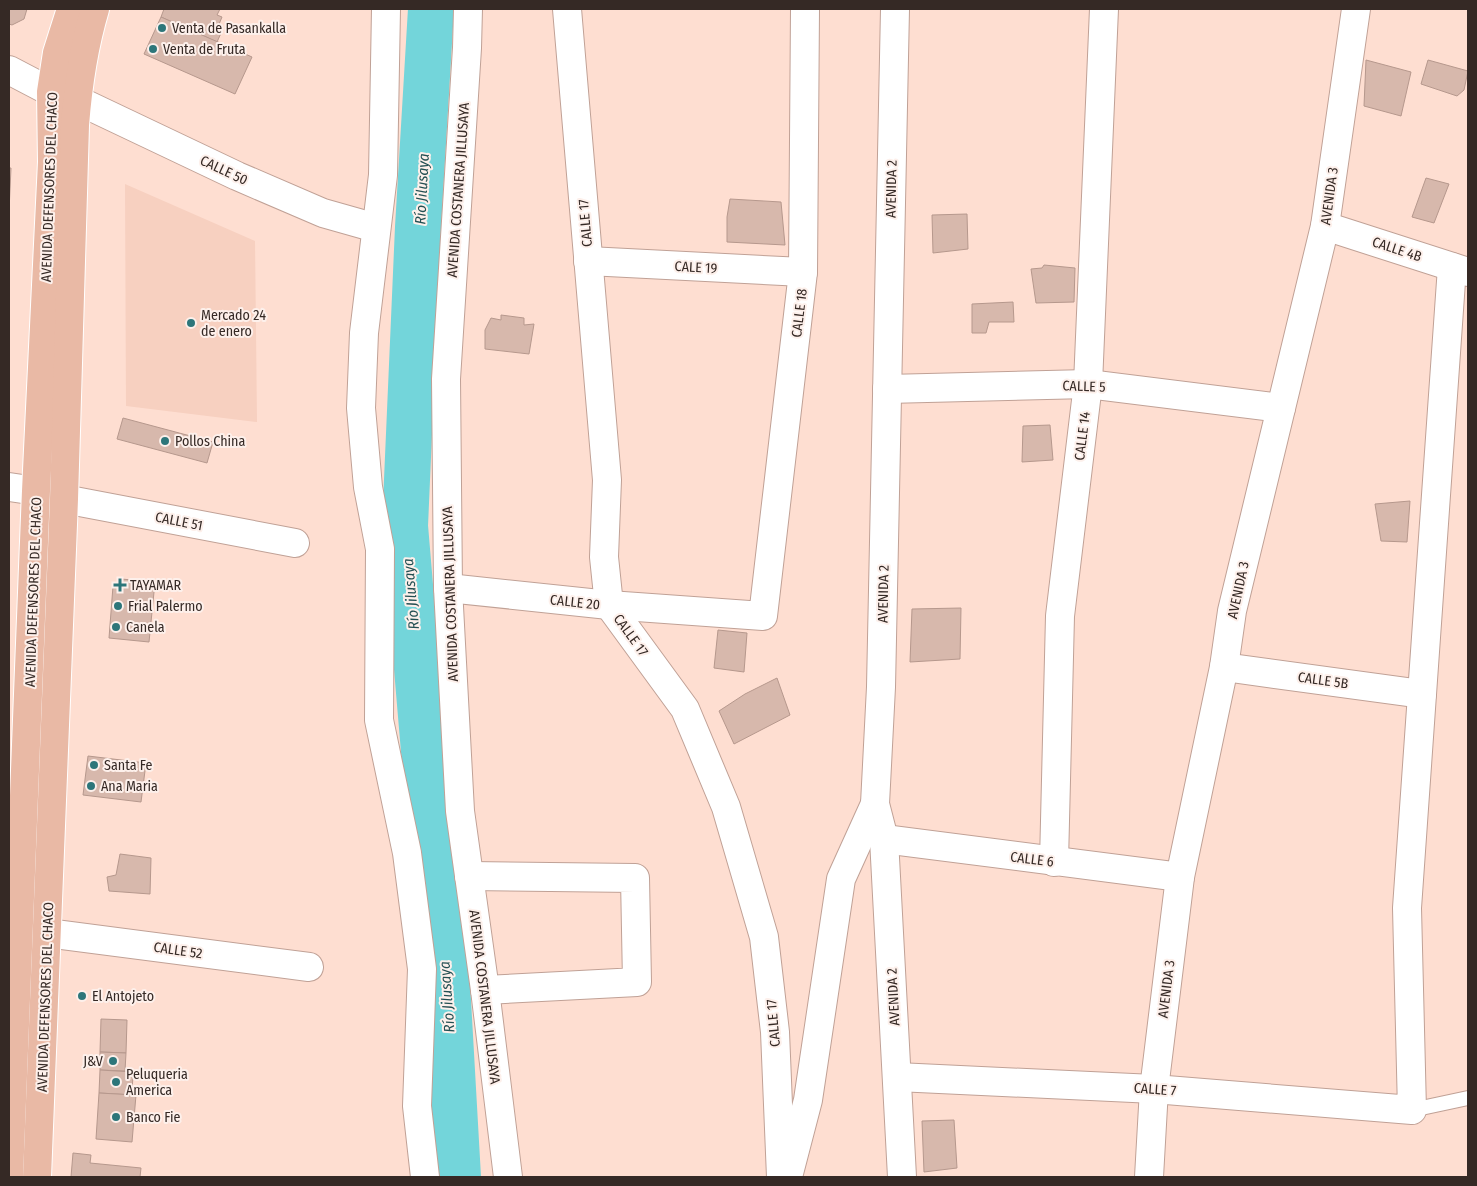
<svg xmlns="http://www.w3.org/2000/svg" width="1477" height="1186" font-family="'Fira Sans Condensed',sans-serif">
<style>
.built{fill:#f7d0c0}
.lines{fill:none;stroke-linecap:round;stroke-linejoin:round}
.river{stroke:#73d5da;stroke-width:46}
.building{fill:#d7b8ac;stroke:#b6988d}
.service-casing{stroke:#c0a196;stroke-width:16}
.minor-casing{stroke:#c0a196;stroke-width:30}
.primary-casing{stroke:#fff;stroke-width:30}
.service{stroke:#fff;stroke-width:14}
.minor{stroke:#fff;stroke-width:28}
.primary{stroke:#e9b9a5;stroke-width:28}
.poi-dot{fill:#2d767a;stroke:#fdf0eb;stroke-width:2}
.labels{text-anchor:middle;stroke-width:4;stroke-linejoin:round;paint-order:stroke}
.poi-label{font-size:14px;fill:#352925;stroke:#fdf0eb;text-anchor:start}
.street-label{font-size:14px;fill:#352925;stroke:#fdf0eb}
.water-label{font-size:15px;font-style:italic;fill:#234f52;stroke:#fdf0eb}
</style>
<rect width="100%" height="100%" fill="#feded1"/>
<polygon class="built" points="125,184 255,241 257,422 126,406"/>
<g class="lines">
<polyline class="river" points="431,9 418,227 405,526 432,846 447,983 458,1177"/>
</g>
<g class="building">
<polygon points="9,9 27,9 24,19 12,25 9,24"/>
<polygon points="164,9 220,9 217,15 222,17 217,29 222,31 217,42 161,17"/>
<polygon points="161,17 252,57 235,94 144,54"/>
<polygon points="1366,60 1411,72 1401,116 1364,106"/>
<polygon points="1428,60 1468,71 1464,90 1457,96 1421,84"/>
<polygon points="9,168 11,168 9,211"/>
<polygon points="1426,178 1449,184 1434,223 1412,217"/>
<polygon points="730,199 781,202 785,245 727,242 727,217"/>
<polygon points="967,214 968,249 933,253 932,215"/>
<polygon points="1044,265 1075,268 1074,302 1036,303 1031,269 1042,268"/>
<polygon points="1013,302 1014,322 989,322 986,333 972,333 972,304"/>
<polygon points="501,315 524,318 524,325 534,324 529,354 485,349 485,330 491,318 501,320"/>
<polygon points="123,418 213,442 207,463 117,439"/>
<polygon points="1050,425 1053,460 1022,462 1023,426"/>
<polygon points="1410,501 1407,542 1381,541 1375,504"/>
<polygon points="121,579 155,582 149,642 109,638 113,586"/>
<polygon points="961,608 960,659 910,662 912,609"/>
<polygon points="718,630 747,633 744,672 714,668"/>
<polygon points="777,678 790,715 734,744 719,711 745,694"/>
<polygon points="88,756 146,763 141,802 83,795"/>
<polygon points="120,854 151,858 150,894 109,891 107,877 116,875"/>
<polygon points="101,1019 127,1020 126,1053 100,1052"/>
<polygon points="100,1052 126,1053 125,1071 100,1070"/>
<polygon points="100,1070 133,1072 132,1095 99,1093"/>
<polygon points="99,1093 136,1095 132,1142 96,1139"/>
<polygon points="954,1120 957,1168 924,1172 922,1121"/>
<polygon points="73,1153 91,1155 90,1163 141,1168 140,1177 71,1177"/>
</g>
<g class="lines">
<g class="service-casing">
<polyline id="service" points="1412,1110 1468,1098"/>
</g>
<g class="minor-casing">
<g id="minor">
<polyline points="386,9 383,175 364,333 361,408 368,487 380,549 379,720 407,853 422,969 417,1106 425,1177"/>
<polyline points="468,9 467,48 446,379 448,588 460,811 485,990 508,1177"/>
<polyline points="567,9 607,480 604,557 609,605 685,709 726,807 764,937 775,1032 781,1177"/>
<polyline points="895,9 881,687 875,804 884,839 902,1177"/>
<polyline points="9,70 51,92"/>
<polyline points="77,100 237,176 323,213 376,228"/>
<polyline points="1325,226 1468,272"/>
<polyline points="588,261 803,272"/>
<polyline points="887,389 1088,384 1281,408"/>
<polyline points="9,487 36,491"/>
<polyline points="64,499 295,543"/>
<polyline points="448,588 609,605 763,616 803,272 805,9"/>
<polyline points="1224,667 1422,694"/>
<polyline points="884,839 1180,877"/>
<polyline points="1054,862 1060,616 1088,384 1104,9"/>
<polyline points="469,876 635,878 637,982 485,990"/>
<polyline points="47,933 309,967"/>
<polyline points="897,1077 1154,1089 1412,1110 1407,908 1452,267"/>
<polyline points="789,1173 808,1100 841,879 875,804"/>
<polyline points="1149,1177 1154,1089 1180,877 1224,667 1232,611 1325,226 1356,9"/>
</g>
</g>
<g class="primary-casing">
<g id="primary">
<polyline points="9,1177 36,491 52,162 51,92 57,53 71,9"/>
<path d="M37 1177 64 499 75 125C78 86 84 46 95 9"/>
</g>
</g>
<use href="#service" class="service"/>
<use href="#minor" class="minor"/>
<use href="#primary" class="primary"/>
</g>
<g class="poi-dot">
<circle cx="162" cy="28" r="5"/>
<circle cx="153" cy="49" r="5"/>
<circle cx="191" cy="323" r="5"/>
<circle cx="165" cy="441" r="5"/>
<path d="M117.5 577.5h5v5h5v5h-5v5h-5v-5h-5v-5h5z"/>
<circle cx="118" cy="606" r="5"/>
<circle cx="116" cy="627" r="5"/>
<circle cx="94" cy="765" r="5"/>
<circle cx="91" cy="786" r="5"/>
<circle cx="82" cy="996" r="5"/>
<circle cx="113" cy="1061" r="5"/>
<circle cx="116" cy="1082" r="5"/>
<circle cx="116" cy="1117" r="5"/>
</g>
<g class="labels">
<g class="poi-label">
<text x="172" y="33">Venta de Pasankalla</text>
<text x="163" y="54">Venta de Fruta</text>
<text x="201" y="320">Mercado 24<tspan x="201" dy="16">de enero</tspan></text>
<text x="175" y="446">Pollos China</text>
<text x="130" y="590">TAYAMAR</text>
<text x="128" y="611">Frial Palermo</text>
<text x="126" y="632">Canela</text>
<text x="104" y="770">Santa Fe</text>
<text x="101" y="791">Ana Maria</text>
<text x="92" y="1001">El Antojeto</text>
<text x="103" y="1066" text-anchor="end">J&amp;V</text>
<text x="126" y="1079">Peluqueria<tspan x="126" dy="16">America</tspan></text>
<text x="126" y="1122">Banco Fie</text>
</g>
<g class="street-label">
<text transform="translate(224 170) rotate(25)" y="5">CALLE 50</text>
<text transform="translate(49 187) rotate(-88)" y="5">AVENIDA DEFENSORES DEL CHACO</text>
<text transform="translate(891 189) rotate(-89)" y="5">AVENIDA 2</text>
<text transform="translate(458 190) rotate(-86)" y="5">AVENIDA COSTANERA JILLUSAYA</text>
<text transform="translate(1329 196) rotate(-82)" y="5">AVENIDA 3</text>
<text transform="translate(585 223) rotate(-95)" y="5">CALLE 17</text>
<text transform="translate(1397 249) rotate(18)" y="5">CALLE 4B</text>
<text transform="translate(696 267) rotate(3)" y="5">CALE 19</text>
<text transform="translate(799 313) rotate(-83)" y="5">CALLE 18</text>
<text transform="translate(1084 386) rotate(2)" y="5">CALLE 5</text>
<text transform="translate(1082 436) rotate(-83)" y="5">CALLE 14</text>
<text transform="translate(179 521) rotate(11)" y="5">CALLE 51</text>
<text transform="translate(1238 590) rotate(-78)" y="5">AVENIDA 3</text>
<text transform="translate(33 592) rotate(-88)" y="5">AVENIDA DEFENSORES DEL CHACO</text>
<text transform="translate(450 594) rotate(-92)" y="5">AVENIDA COSTANERA JILLUSAYA</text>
<text transform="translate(883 594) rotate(-89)" y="5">AVENIDA 2</text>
<text transform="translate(575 602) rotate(6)" y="5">CALLE 20</text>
<text transform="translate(631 635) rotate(54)" y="5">CALLE 17</text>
<text transform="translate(1323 680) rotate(8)" y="5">CALLE 5B</text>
<text transform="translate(1032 859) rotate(7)" y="5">CALLE 6</text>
<text transform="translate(178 950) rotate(8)" y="5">CALLE 52</text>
<text transform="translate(1166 989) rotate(-83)" y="5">AVENIDA 3</text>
<text transform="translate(45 997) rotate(-88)" y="5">AVENIDA DEFENSORES DEL CHACO</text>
<text transform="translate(485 997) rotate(83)" y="5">AVENIDA COSTANERA JILLUSAYA</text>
<text transform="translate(893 997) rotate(-93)" y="5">AVENIDA 2</text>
<text transform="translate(773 1023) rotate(-95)" y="5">CALLE 17</text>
<text transform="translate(1155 1089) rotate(4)" y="5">CALLE 7</text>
</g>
<g class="water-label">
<text transform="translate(422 189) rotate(-87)" y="5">Río Jilusaya</text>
<text transform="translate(411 594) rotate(-95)" y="5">Río Jilusaya</text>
<text transform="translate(447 997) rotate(-94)" y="5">Río Jilusaya</text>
</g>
</g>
<rect width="1477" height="1186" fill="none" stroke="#352925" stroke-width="20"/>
</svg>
